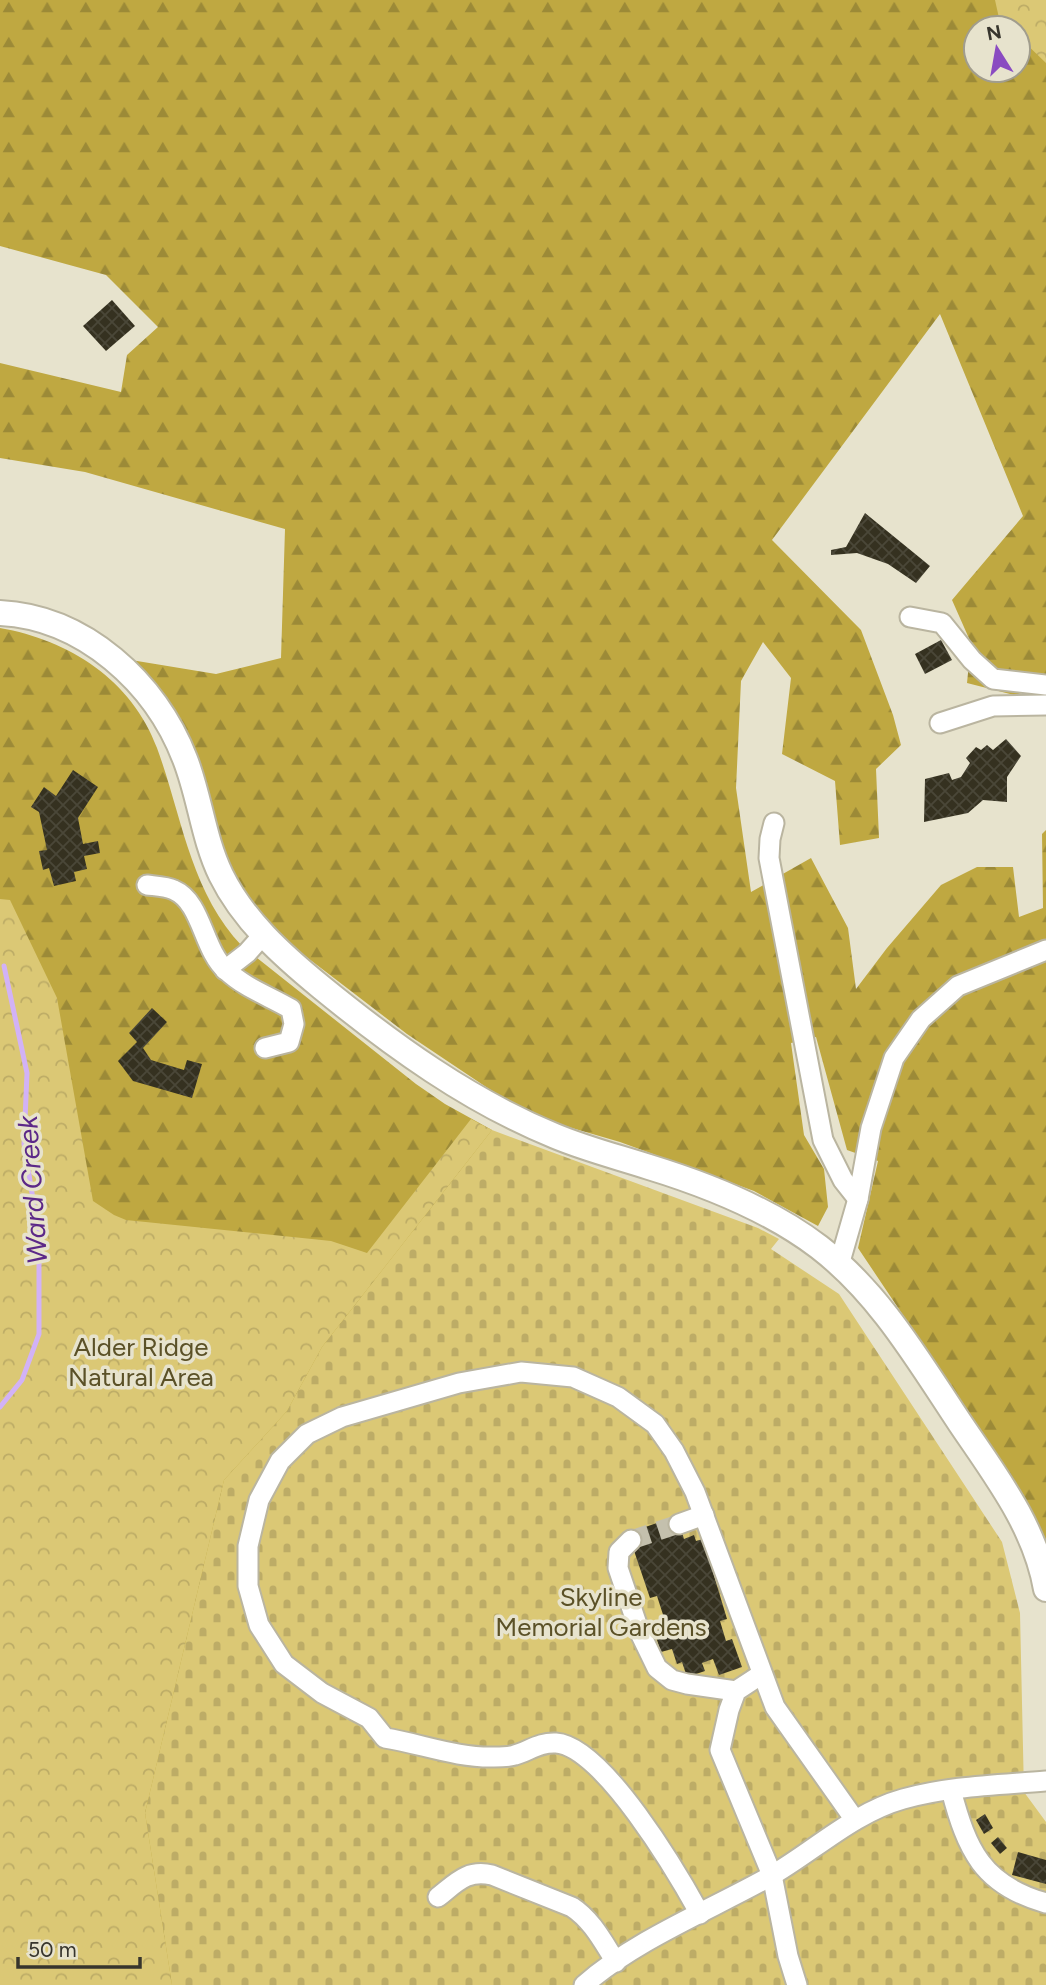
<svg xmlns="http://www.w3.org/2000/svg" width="1046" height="1985" font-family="Figtree,sans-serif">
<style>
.forest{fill:url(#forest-firs);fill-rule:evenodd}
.cemetery{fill:url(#cemetery-stones)}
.park{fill:url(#park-crowns)}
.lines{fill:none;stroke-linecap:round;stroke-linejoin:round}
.stream{stroke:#d2b2f6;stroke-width:5}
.building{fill:url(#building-cross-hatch)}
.minor-tunnel{stroke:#c4c0ad;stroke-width:19;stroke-dasharray:19 10;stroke-linecap:butt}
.minor-casing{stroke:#bab5a0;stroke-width:23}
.major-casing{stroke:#bab5a0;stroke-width:28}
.minor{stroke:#fff;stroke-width:19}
.major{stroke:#fff;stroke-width:24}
.labels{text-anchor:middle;stroke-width:7;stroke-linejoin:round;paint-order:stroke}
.park-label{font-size:26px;fill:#5b5127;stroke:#e7e3cd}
.water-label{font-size:28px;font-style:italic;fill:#5c2888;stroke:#e7e3cd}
</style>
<defs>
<pattern id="forest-firs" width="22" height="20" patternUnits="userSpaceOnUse" patternTransform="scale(1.75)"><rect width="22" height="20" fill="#bfa841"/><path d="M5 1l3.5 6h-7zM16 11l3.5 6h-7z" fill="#9c8a37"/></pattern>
<pattern id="cemetery-stones" width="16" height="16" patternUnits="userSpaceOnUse" patternTransform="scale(1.75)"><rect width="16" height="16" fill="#dbc875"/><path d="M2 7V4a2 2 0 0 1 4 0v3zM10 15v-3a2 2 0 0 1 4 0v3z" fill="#bdac66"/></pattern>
<pattern id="park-crowns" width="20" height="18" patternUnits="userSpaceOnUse" patternTransform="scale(1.75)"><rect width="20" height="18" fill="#dbc875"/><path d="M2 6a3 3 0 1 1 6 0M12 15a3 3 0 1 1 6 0" fill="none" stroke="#bdac66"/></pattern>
<pattern id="building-cross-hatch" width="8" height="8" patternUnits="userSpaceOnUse" patternTransform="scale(1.75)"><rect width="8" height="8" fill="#353120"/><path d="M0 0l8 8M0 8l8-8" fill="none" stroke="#4a4738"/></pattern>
</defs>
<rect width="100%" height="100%" fill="#e7e3cd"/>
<g class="forest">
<path d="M0 0H1046V687L1014 695 967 683 971 643 952 600 1023 516 940 314 772 540 861 630 893 715 901 745 876 769 879 838 840 845 835 781 782 754 791 678 763 642 741 681 736 788 751 892 811 858 848 928 856 989 887 948 941 885 977 867H1013L1019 917 1043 908 1042 834 1046 830V1541L1020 1490 858 1248 878 1161 847 1150 816 1037 791 1043 804 1135 824 1169 828 1207 818 1226 754 1191 620 1142 565 1126 507 1101 407 1034 270 929 238 888 125 659 216 674 281 658 285 529 85 472 0 458V363L121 392 127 355 158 327 106 275 0 246ZM976 28H1018V70H976Z"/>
<path d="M0 628C69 640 132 680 157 748 182 816 190 891 242 946L416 1084 445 1104 492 1130 485 1148 558 1985H0Z"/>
</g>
<polygon class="cemetery" points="492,1130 758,1228 779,1239 771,1249 839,1294 1002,1542 1020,1613 1024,1792 1046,1822 1046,1985 172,1985 145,1813 224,1480 287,1411 322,1347"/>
<g class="park">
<polygon points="995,0 1046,0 1046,63 1018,36 1018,28 1009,28 999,18"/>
<polygon points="0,899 10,900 57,998 93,1201 114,1215 126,1220 331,1241 367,1253 471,1119 492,1130 322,1347 287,1411 224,1480 145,1813 172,1985 0,1985"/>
</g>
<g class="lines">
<polyline class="stream" points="0,1407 22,1380 39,1334 39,1236 24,1144 27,1073 4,966"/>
</g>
<g class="building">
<polygon points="112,300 135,326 106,351 83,326"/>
<polygon points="865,513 930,566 916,583 888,564 857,553 831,555 831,550 846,547"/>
<polygon points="941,640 952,660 925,674 915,654"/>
<polygon points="1006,739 1021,756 1007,777 1007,802 983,800 968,813 924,822 925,779 949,773 952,780 961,777 970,763 966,758 976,747 981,750 987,745 993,750"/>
<polygon points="73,770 98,787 78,818 83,844 98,841 100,853 84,856 87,869 74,872 76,881 54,886 49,868 43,870 39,851 47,850 39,812 31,807 44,787 56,796"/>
<polygon points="152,1008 167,1022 143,1048 151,1060 184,1070 187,1060 202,1064 192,1098 133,1081 118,1061 137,1042 129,1033"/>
<polygon points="677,1516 684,1539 694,1535 696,1541 703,1539 727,1619 720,1621 726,1641 732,1639 742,1667 719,1675 713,1659 702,1663 705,1671 687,1677 682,1662 677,1664 672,1649 661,1652 654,1631 667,1627 657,1596 650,1598 628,1533"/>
<polygon points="985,1814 993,1828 984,1834 976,1820"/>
<polygon points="998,1837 1007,1848 1000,1854 991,1843"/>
<polygon points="1018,1852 1046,1860 1046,1884 1012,1875"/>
</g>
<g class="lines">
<polyline class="minor-tunnel" points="631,1540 679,1524"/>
<g class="minor-casing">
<g id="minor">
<polyline points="910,617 942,623 972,660 993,679 1046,685"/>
<polyline points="940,723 993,706 1046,705"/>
<polyline points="774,823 770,839 769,858 823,1140 843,1180 858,1199"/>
<path d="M147 885C155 886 166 886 174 890 202 902 203 950 226 970 245 988 269 996 291 1009L294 1024 289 1042 265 1048"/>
<polyline points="225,970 247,953 263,935"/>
<polyline points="839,1265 858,1199 871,1128 894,1058 921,1019 958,986 1046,950"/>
<polyline points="679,1524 704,1515"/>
<polyline points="631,1540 619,1552 618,1568 640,1633 657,1668 672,1680 687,1684 736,1691"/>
<polyline points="762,1674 736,1691 729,1710 720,1750 772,1875 788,1956 797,1985"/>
<path d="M951 1790C967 1850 982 1885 1046 1903"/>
<path d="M438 1897C456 1883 467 1869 492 1875L572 1907C592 1920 603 1942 616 1962"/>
<path d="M700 1914C678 1874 603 1746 556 1743 540 1742 529 1751 515 1755 509 1757 501 1757 494 1757 457 1758 422 1744 385 1738L369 1718 322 1693 284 1664 259 1625 248 1586V1546L259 1500 280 1461 307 1434 342 1417 459 1383 521 1372 573 1377 618 1397 655 1424 674 1451 695 1492 775 1707 855 1820"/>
<path d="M584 1985C635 1940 710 1910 769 1877 813 1852 853 1813 903 1799 949 1786 999 1785 1046 1781"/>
</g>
</g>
<g class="major-casing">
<path id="major" d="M0 613C84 617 156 683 185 759 200 797 203 838 221 875 243 920 282 955 321 987 392 1045 469 1101 555 1136 586 1149 618 1157 649 1167 708 1185 769 1209 819 1247 880 1294 918 1360 960 1423 995 1475 1035 1526 1046 1589"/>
</g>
<use href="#minor" class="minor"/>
<use href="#major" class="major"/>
</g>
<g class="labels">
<g class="park-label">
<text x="141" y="1356">Alder Ridge<tspan x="141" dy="30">Natural Area</tspan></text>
<text x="601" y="1606">Skyline<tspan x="601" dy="30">Memorial Gardens</tspan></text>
</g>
<g class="water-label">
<text transform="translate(32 1190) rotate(-94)" y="10">Ward Creek</text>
</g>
</g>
<g transform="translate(997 49) rotate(349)"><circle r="33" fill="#e7e3cd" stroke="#a19d8d" stroke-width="2"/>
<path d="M0-5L12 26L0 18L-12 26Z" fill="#8a4bc1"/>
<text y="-10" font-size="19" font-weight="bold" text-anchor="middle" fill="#37352d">N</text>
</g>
<path d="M18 1957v10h122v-10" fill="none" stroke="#37352d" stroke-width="3.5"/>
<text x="28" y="1957" font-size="21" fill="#37352d" stroke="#e7e3cd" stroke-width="5" paint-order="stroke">50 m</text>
</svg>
